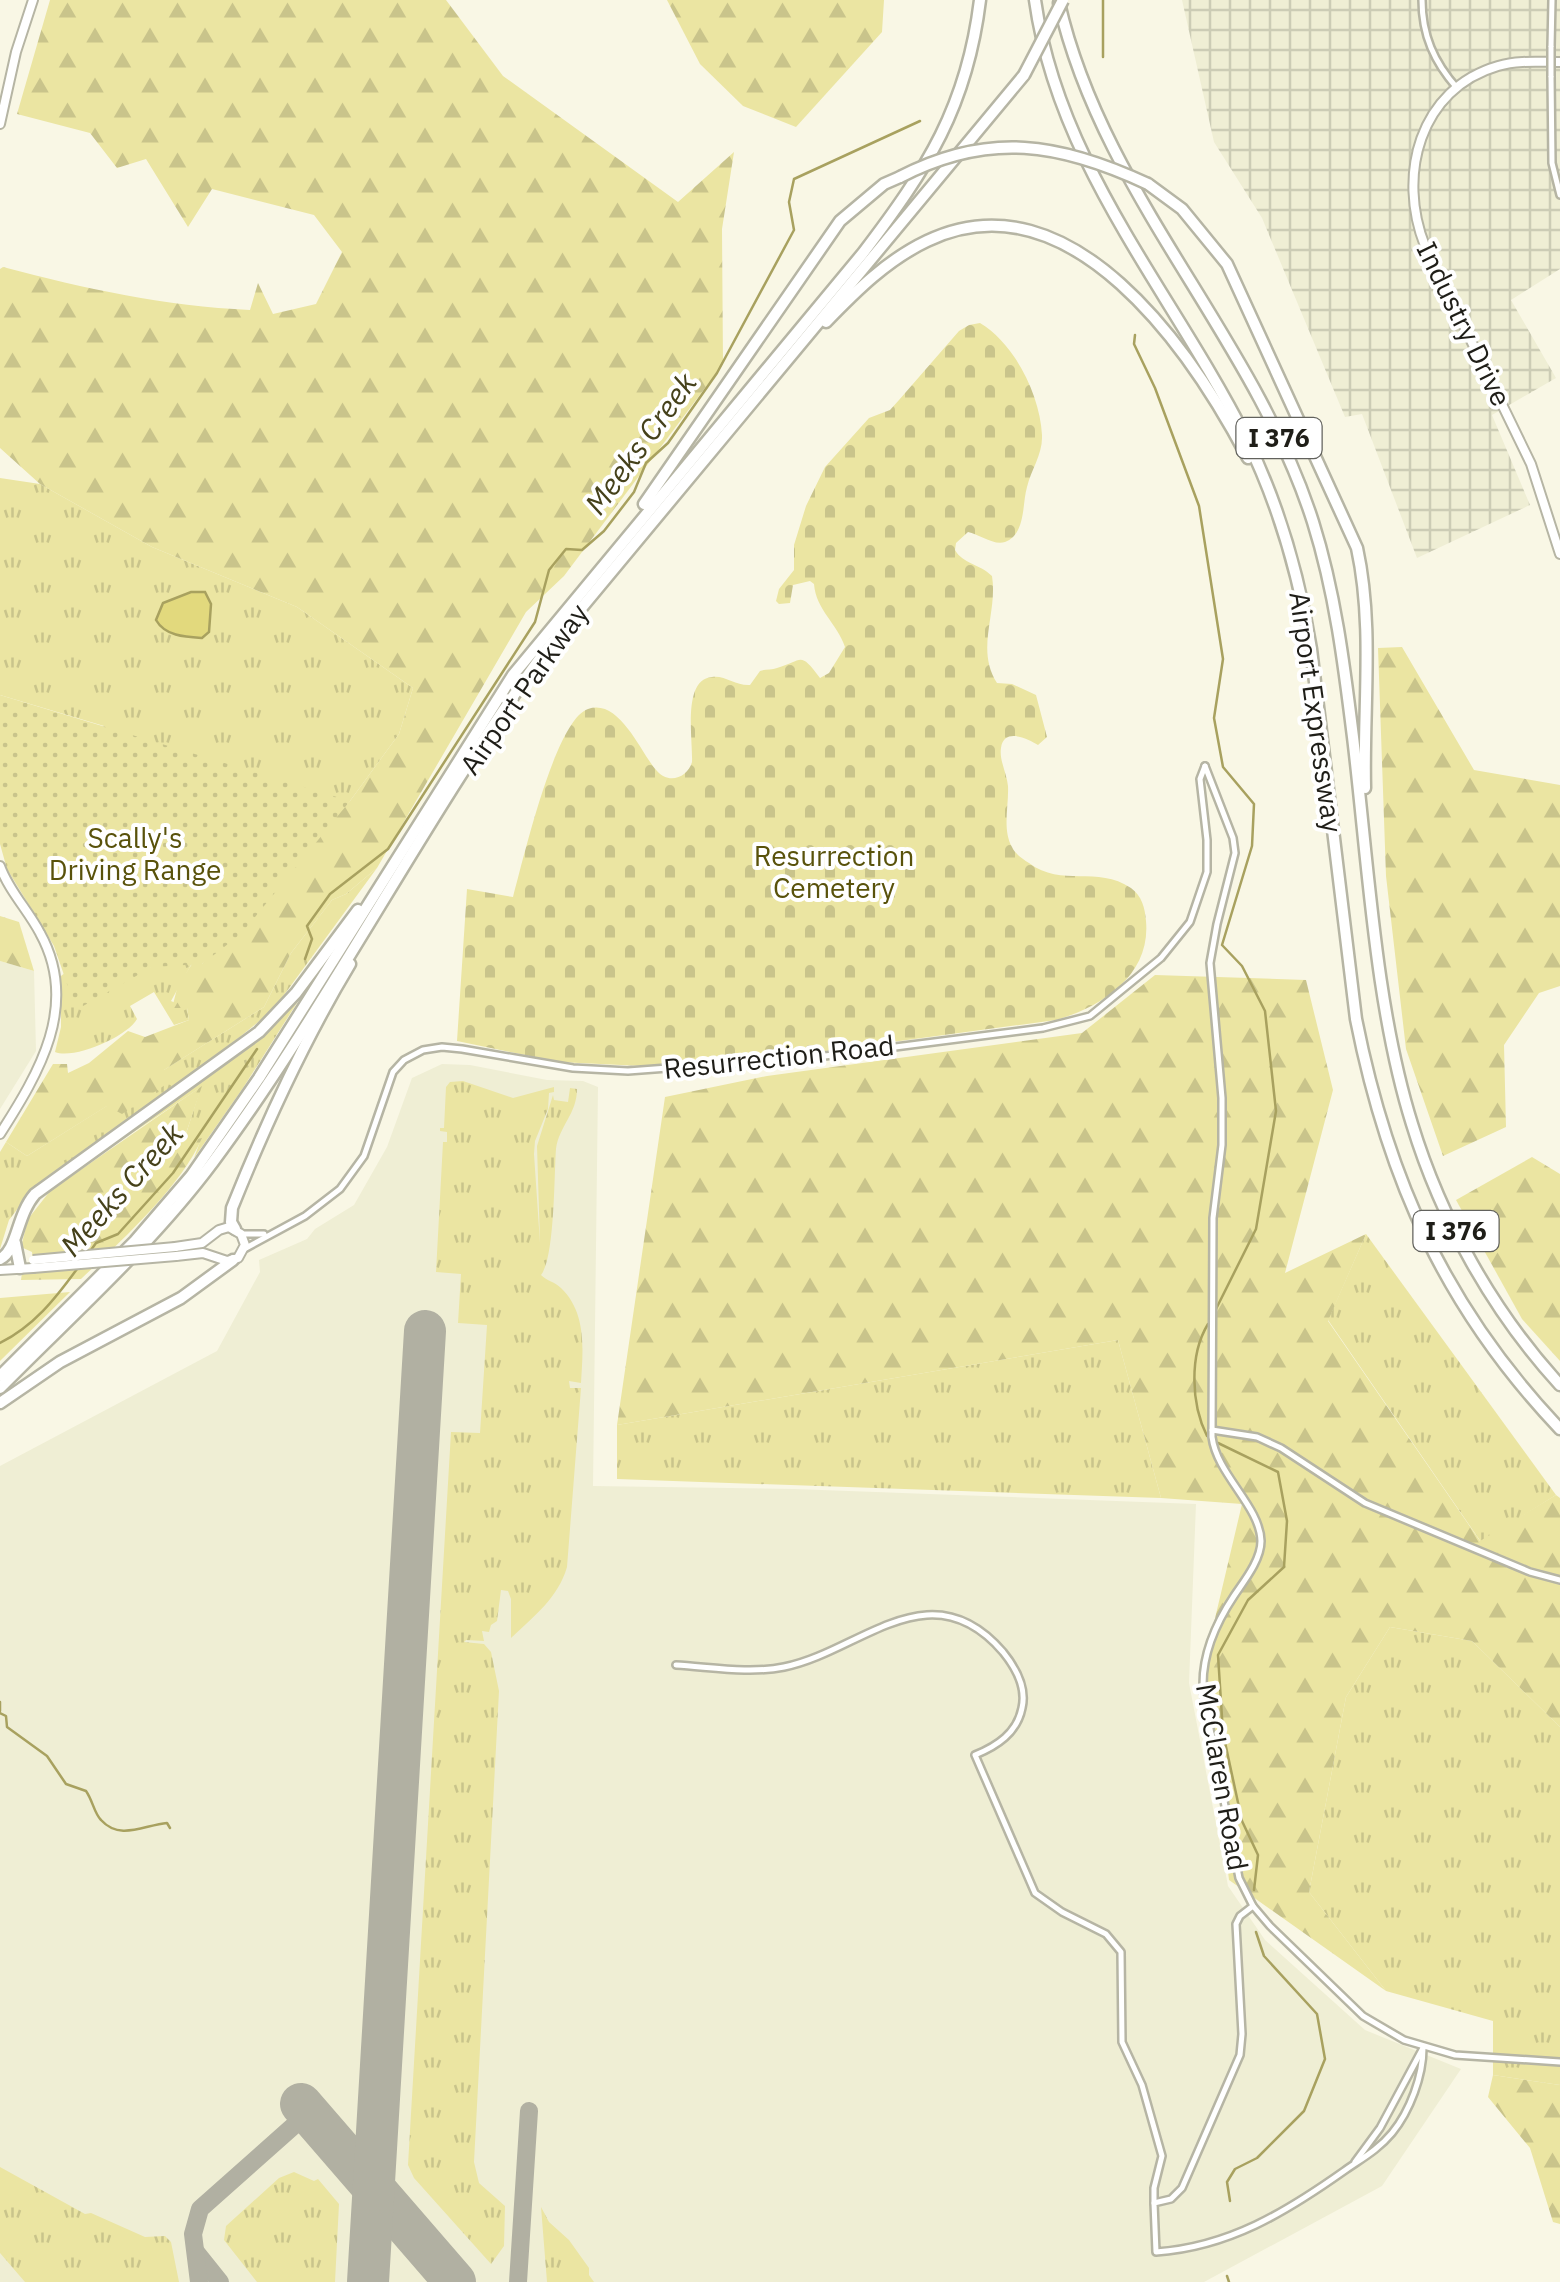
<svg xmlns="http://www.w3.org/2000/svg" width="1560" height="2282" font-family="'IBM Plex Sans',sans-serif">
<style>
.built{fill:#efeed4}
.industrial{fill:url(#industrial-grid)}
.grass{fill:url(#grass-tufts)}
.forest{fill:url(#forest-firs)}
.cemetery{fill:url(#cemetery-stones)}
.park{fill:url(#park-dots)}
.water{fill:#e2d97d;stroke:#a8a15f;stroke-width:2.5}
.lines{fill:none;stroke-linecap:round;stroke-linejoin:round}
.stream{stroke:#a8a15f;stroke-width:2.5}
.taxiway{stroke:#b1b0a2;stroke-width:18}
.runway{stroke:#b1b0a2;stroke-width:42}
.street-casing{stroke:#b6b5a4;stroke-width:10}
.secondary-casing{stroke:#b6b5a4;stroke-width:12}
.highway-casing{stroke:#b6b5a4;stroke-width:15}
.street{stroke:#fff;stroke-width:5}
.secondary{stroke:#fff;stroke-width:8}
.highway{stroke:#fff;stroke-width:10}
.street-bridge-casing{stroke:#b6b5a4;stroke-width:10;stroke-linecap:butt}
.secondary-bridge-casing{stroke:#b6b5a4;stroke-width:12;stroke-linecap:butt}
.highway-bridge-casing{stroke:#b6b5a4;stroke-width:15;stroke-linecap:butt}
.street-bridge{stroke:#fff;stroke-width:5}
.secondary-bridge{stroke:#fff;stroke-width:8}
.highway-bridge{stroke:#fff;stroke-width:10}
.labels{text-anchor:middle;stroke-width:8;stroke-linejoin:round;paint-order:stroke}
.shield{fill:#fff;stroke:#62625d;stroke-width:2.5}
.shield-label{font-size:25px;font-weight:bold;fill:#1f1e18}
.street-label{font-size:28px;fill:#1f1e18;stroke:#fff}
.park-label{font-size:28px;fill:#59520b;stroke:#fff}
.water-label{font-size:30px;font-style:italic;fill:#45411a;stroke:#fff}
</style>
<defs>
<pattern id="industrial-grid" width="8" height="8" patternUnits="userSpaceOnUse" patternTransform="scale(2.5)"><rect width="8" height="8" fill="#efeed4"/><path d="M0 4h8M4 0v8" fill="none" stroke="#ccccb5"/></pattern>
<pattern id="grass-tufts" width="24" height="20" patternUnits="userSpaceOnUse" patternTransform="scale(2.5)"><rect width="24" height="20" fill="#ebe5a2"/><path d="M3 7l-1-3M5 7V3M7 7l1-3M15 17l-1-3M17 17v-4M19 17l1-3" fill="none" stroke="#c9c48b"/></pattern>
<pattern id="forest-firs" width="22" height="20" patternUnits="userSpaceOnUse" patternTransform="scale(2.5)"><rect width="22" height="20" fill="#ebe5a2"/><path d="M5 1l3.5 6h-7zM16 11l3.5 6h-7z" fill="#c9c48b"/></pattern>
<pattern id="cemetery-stones" width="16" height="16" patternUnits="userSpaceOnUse" patternTransform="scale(2.5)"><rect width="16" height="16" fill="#ebe5a2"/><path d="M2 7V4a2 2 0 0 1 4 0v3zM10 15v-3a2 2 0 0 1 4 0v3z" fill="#c9c48b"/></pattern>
<pattern id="park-dots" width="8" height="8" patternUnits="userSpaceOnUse" patternTransform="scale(2.5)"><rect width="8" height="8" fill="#ebe5a2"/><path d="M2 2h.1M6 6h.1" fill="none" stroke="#c9c48b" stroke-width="1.8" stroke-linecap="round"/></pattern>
</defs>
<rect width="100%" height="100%" fill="#f9f7e5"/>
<g class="built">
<polygon points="0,961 34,971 36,1051 0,1109"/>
<polygon points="442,1064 470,1065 547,1080 583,1081 598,1087 593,1486 794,1489 1196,1504 1189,1683 1228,1886 1265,1940 1365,2030 1461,2069 1382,2186 1204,2282 0,2282 0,1466 217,1351 260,1272 259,1260 307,1239 315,1229 354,1205 387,1147 412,1078"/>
</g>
<polygon class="industrial" points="1182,0 1560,0 1560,269 1511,300 1556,378 1492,415 1530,505 1417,558 1362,414 1345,417 1262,218 1214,142"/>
<g class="grass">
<path d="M0 478 40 484 152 547 297 607 413 688 399 734 350 801 191 965 171 1001 187 1008 189 1020 174 1025 154 992 130 1006 137 1019C128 1036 74 1060 55 1052L61 1027V976L66 972 134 975 151 967 104 726 0 695Z"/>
<polygon points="377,868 273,1010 208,1063 32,1190 9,1220 0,1249 0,1152 6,1142 27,1156 264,1007 291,953 332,900 346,894"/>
<polygon points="302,995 243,1088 194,1158 201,1139 183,1143 201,1087 83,1166 261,1037"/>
<path d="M463 1081 513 1098 554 1087V1092L549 1093 548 1109 535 1141 534 1154 540 1243 537 1146 553 1095 554 1100 568 1102 570 1088 577 1089C577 1114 559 1126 556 1149 554 1175 555 1258 541 1275 547 1281 555 1282 561 1288 587 1313 583 1350 581 1383L569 1381 570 1388H581L567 1567C558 1598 534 1616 511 1638V1599L508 1591 501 1590 497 1621 491 1625 489 1632 482 1631 484 1641 466 1640 464 1642 484 1644 491 1652 499 1691 474 2162 479 2183 505 2206 504 2246 491 2264 414 2178 408 2165 451 1432 480 1433 487 1325 458 1323 461 1274 436 1272 443 1142H447V1132L440 1131V1128H444L446 1087 450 1082Z"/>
<polygon points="1366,1234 1556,1495 1481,1542 1328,1320"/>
<polygon points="1118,1340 1161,1498 617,1479 617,1425"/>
<polygon points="1390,1627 1472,1641 1560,1727 1560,2085 1493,2075 1493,2021 1386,1991 1309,1892 1346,1697"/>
<polygon points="0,2167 85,2214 91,2213 145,2237 165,2236 171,2242 179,2282 25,2282 0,2253"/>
<polygon points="294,2172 314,2181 318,2179 339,2204 335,2282 257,2282 224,2240 226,2226 279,2178"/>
<polygon points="541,2207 549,2222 569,2240 589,2268 589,2275 594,2282 547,2282"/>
</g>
<g class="forest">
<path d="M50 0H446L503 76 678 202 734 152 722 229 723 364 564 576 526 612 377 868 346 894 332 900 291 953 264 1007 164 1070 165 1085 122 1114 107 1106 27 1156 6 1142 53 1064H67L68 1073 89 1063 128 1031 145 1037 189 1020 187 1008H172L178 985 192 964H202L350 801 399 734 413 688 297 607 152 547 40 484 0 448V269L3 267C86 289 165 306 250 310L258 283 273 314 316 304 342 252 314 215 212 189 188 227 146 159 117 168 90 133 17 114Z"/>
<polygon points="667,0 884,0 882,32 796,127 743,106 700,64"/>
<polygon points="1402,647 1474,770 1560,785 1560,986 1539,993 1504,1045 1506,1127 1443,1156 1406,1049 1386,876 1378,648"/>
<polygon points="0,916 19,922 34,971 0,961"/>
<polygon points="1155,975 1306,980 1333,1090 1285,1273 1366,1234 1328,1321 1480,1541 1556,1495 1560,1498 1560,1727 1472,1641 1390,1627 1346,1697 1309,1892 1386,1991 1229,1880 1204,1665 1242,1504 1161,1498 1118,1340 617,1425 665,1097 767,1076 1082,1033"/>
<path d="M202 1086 183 1142 202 1138C181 1187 120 1242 81 1279L21 1280 22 1273 34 1270 32 1252 21 1247 28 1219 50 1191Z"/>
<polygon points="1532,1157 1560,1174 1560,1361 1522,1319 1456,1200"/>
<polygon points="70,1292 0,1361 0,1298"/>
<polygon points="1493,2075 1560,2085 1560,2224 1553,2222 1530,2148 1488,2097"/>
</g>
<path class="cemetery" d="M980 323C1015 344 1040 395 1042 435 1043 454 1031 470 1027 487 1022 504 1026 534 1005 542 994 546 979 534 968 532L956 543 955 550C963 564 980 564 992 576 998 613 975 649 997 683L1012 684 1036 695 1047 737 1038 745C1028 739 1004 727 1001 748 999 760 1007 774 1008 786 1009 806 1002 829 1012 847 1015 854 1023 859 1029 863 1062 888 1097 865 1131 888 1142 896 1145 908 1146 921 1151 975 1102 1007 1056 1020L803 1054 642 1066 559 1062 457 1041 467 889 513 897C523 861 555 720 588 709 620 698 641 754 657 771 669 785 688 777 692 762 693 740 682 679 712 677 725 675 736 686 750 685L760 671C765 669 772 670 777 668 803 661 799 650 820 678L829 673 845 647C837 623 816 610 814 584L810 581 793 585 790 603 779 604 776 601 779 589 794 570V545L806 506 825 467 869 418 890 410 899 400 959 331 969 325Z"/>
<polygon class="park" points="0,695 350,801 241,934 202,964 152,967 76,1010 54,946 7,869 0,844"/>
<path class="water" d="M191 592H205L211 604 209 632 202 638C185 637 165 636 156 620L163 603Z"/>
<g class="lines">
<g class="stream">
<polyline points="1103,0 1103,57"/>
<polyline points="1135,335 1134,344 1155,388 1199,506 1223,659 1214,718 1223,767 1254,804 1252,846 1222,945 1242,966 1265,1011 1276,1111 1256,1229 1216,1309"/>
<polyline points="305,959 312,939 307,926 330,894 388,849 535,622 549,570 566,549 582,550 604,531 634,492 646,463 668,443 717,373 794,230 789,202 794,179 920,121"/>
<polyline points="91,1250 96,1243 118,1234 173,1173 257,1049"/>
<path d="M0 1343C34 1326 55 1299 77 1269"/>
<path d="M1207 1436C1191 1404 1189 1355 1208 1324"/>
<polyline points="1218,1443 1278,1472 1287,1521 1284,1567 1248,1600 1218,1655 1223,1733 1242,1821 1258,1855 1254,1890"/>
<polyline points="0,1702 0,1711"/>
<path d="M0 1713 6 1716 7 1727 47 1756 66 1784 86 1791C93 1801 94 1813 101 1820 120 1841 144 1825 167 1823L170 1828"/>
<polyline points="1230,2201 1227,2182 1235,2169 1257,2158 1304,2111 1325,2059 1317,2014 1264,1956 1256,1932"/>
<polyline points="1227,2276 1229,2282"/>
</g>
<g class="taxiway">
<polyline points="196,2252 220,2282"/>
<polyline points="199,2282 193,2234 200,2209 308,2113"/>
<polyline points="518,2282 529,2111"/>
</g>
<g class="runway">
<polyline points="301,2104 455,2282"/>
<polyline points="368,2282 425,1331"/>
</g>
<g class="street-casing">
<g id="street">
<path d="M1422 0C1422 35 1434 62 1457 88"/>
<polyline points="1551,47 1552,0"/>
<polyline points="1551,76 1552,163 1560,195"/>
<path d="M1205 766 1233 838 1235 853 1217 924 1210 963 1222 1098V1145L1213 1218 1212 1437C1217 1475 1260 1506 1261 1541 1261 1560 1244 1581 1234 1596 1214 1626 1199 1661 1204 1698L1239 1878 1253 1906 1270 1926 1363 2016 1404 2040 1455 2055 1560 2062"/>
<polyline points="241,1234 264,1234"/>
<polyline points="246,1248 305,1216 340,1189 364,1156 393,1072 404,1060 423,1050 442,1047 462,1049 573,1068 628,1071 825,1056 1043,1028 1090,1016 1161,958 1190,922 1207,872 1207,840 1200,779 1205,766"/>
<polyline points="1212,1430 1257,1437 1281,1448 1365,1503 1530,1572 1560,1580"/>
<path d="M676 1665C711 1667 750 1674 784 1667 860 1652 930 1567 1003 1652 1016 1668 1027 1687 1022 1708 1017 1733 997 1746 975 1755L1035 1893 1062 1912 1106 1934 1121 1952 1122 2042 1142 2085 1162 2156 1154 2188V2203"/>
<path d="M1253 1906 1240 1916 1236 1924 1242 2034 1240 2055 1182 2188 1171 2199 1154 2203 1156 2252C1229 2247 1286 2212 1344 2171 1361 2159 1378 2150 1392 2133 1410 2111 1423 2076 1423 2048"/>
<polyline points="1355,2162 1380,2128 1423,2048"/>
</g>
</g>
<g class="secondary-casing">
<g id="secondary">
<path d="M1560 62C1539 62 1518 60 1498 66 1419 89 1397 176 1425 246L1531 464 1560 554"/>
<polyline points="0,124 16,52 33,0"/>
<path d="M0 866C9 891 28 910 40 933 80 1005 39 1073 0 1134"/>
<polyline points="175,1247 202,1243 219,1230 229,1227 241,1234 245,1245 238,1258 227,1261 203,1253 176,1256"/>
<polyline points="0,1270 33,1268"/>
</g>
</g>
<g class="highway-casing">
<g id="highway">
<path d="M1035 0C1058 166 1173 293 1246 438 1279 505 1299 575 1311 649L1356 1019C1388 1180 1446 1309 1560 1429"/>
<path d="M1059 3C1103 196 1254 336 1313 522 1335 592 1344 664 1353 737 1368 861 1375 1006 1412 1124 1441 1219 1493 1312 1560 1385"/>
<path d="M1148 184 1182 209 1227 264 1357 548C1374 626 1363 708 1365 788"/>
<path d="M826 322C856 291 887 260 927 241 1071 172 1192 352 1248 458"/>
<polyline points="644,504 840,221 884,184 900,177"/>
<path d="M235 1229 231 1222 232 1208C266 1123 303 1042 350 964"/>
<polyline points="15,1243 20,1268"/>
<path d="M0 1259C18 1250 16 1216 35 1194L259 1032 296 993 358 910"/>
<path d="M0 1376 135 1241 191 1176 259 1078 513 675 863 253C927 169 967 107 980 0"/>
<path d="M0 1388C73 1314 151 1245 213 1162 334 999 424 816 544 653L1024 75"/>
<polyline points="0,1403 60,1362 181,1298 233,1260"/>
</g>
</g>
<use href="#street" class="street"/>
<use href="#secondary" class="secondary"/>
<use href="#highway" class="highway"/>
<g class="street-bridge-casing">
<polyline id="street-bridge" points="1551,47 1551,76"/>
</g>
<g class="secondary-bridge-casing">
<g id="secondary-bridge">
<polyline points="33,1260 175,1247"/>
<polyline points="33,1268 176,1256"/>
</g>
</g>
<g class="highway-bridge-casing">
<g id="highway-bridge">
<polyline points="1024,75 1063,0"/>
<path d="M900 177C989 131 1060 143 1148 184"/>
</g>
</g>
<use href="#street-bridge" class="street-bridge"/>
<use href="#secondary-bridge" class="secondary-bridge"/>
<use href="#highway-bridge" class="highway-bridge"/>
</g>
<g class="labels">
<g class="shield">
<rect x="1236.5" y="418" width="85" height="40" rx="8"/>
<rect x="1413.5" y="1211" width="85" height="40" rx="8"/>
</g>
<g class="shield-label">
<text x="1279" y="447">I 376</text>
<text x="1456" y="1240">I 376</text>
</g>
<g class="street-label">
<text transform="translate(1464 324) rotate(64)" y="10">Industry Drive</text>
<text transform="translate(524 689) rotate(-55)" y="10">Airport Parkway</text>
<text transform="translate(1316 712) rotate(82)" y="10">Airport Expressway</text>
<text transform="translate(779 1057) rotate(-6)" y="10">Resurrection Road</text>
<text transform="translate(1222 1777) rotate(80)" y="10">McClaren Road</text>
</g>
<g class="park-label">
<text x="135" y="848">Scally's<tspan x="135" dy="32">Driving Range</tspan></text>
<text x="834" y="866">Resurrection<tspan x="834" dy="32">Cemetery</tspan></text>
</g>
<g class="water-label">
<text transform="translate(641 444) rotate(-54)" y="10">Meeks Creek</text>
<text transform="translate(122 1190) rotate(-48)" y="10">Meeks Creek</text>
</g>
</g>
</svg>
